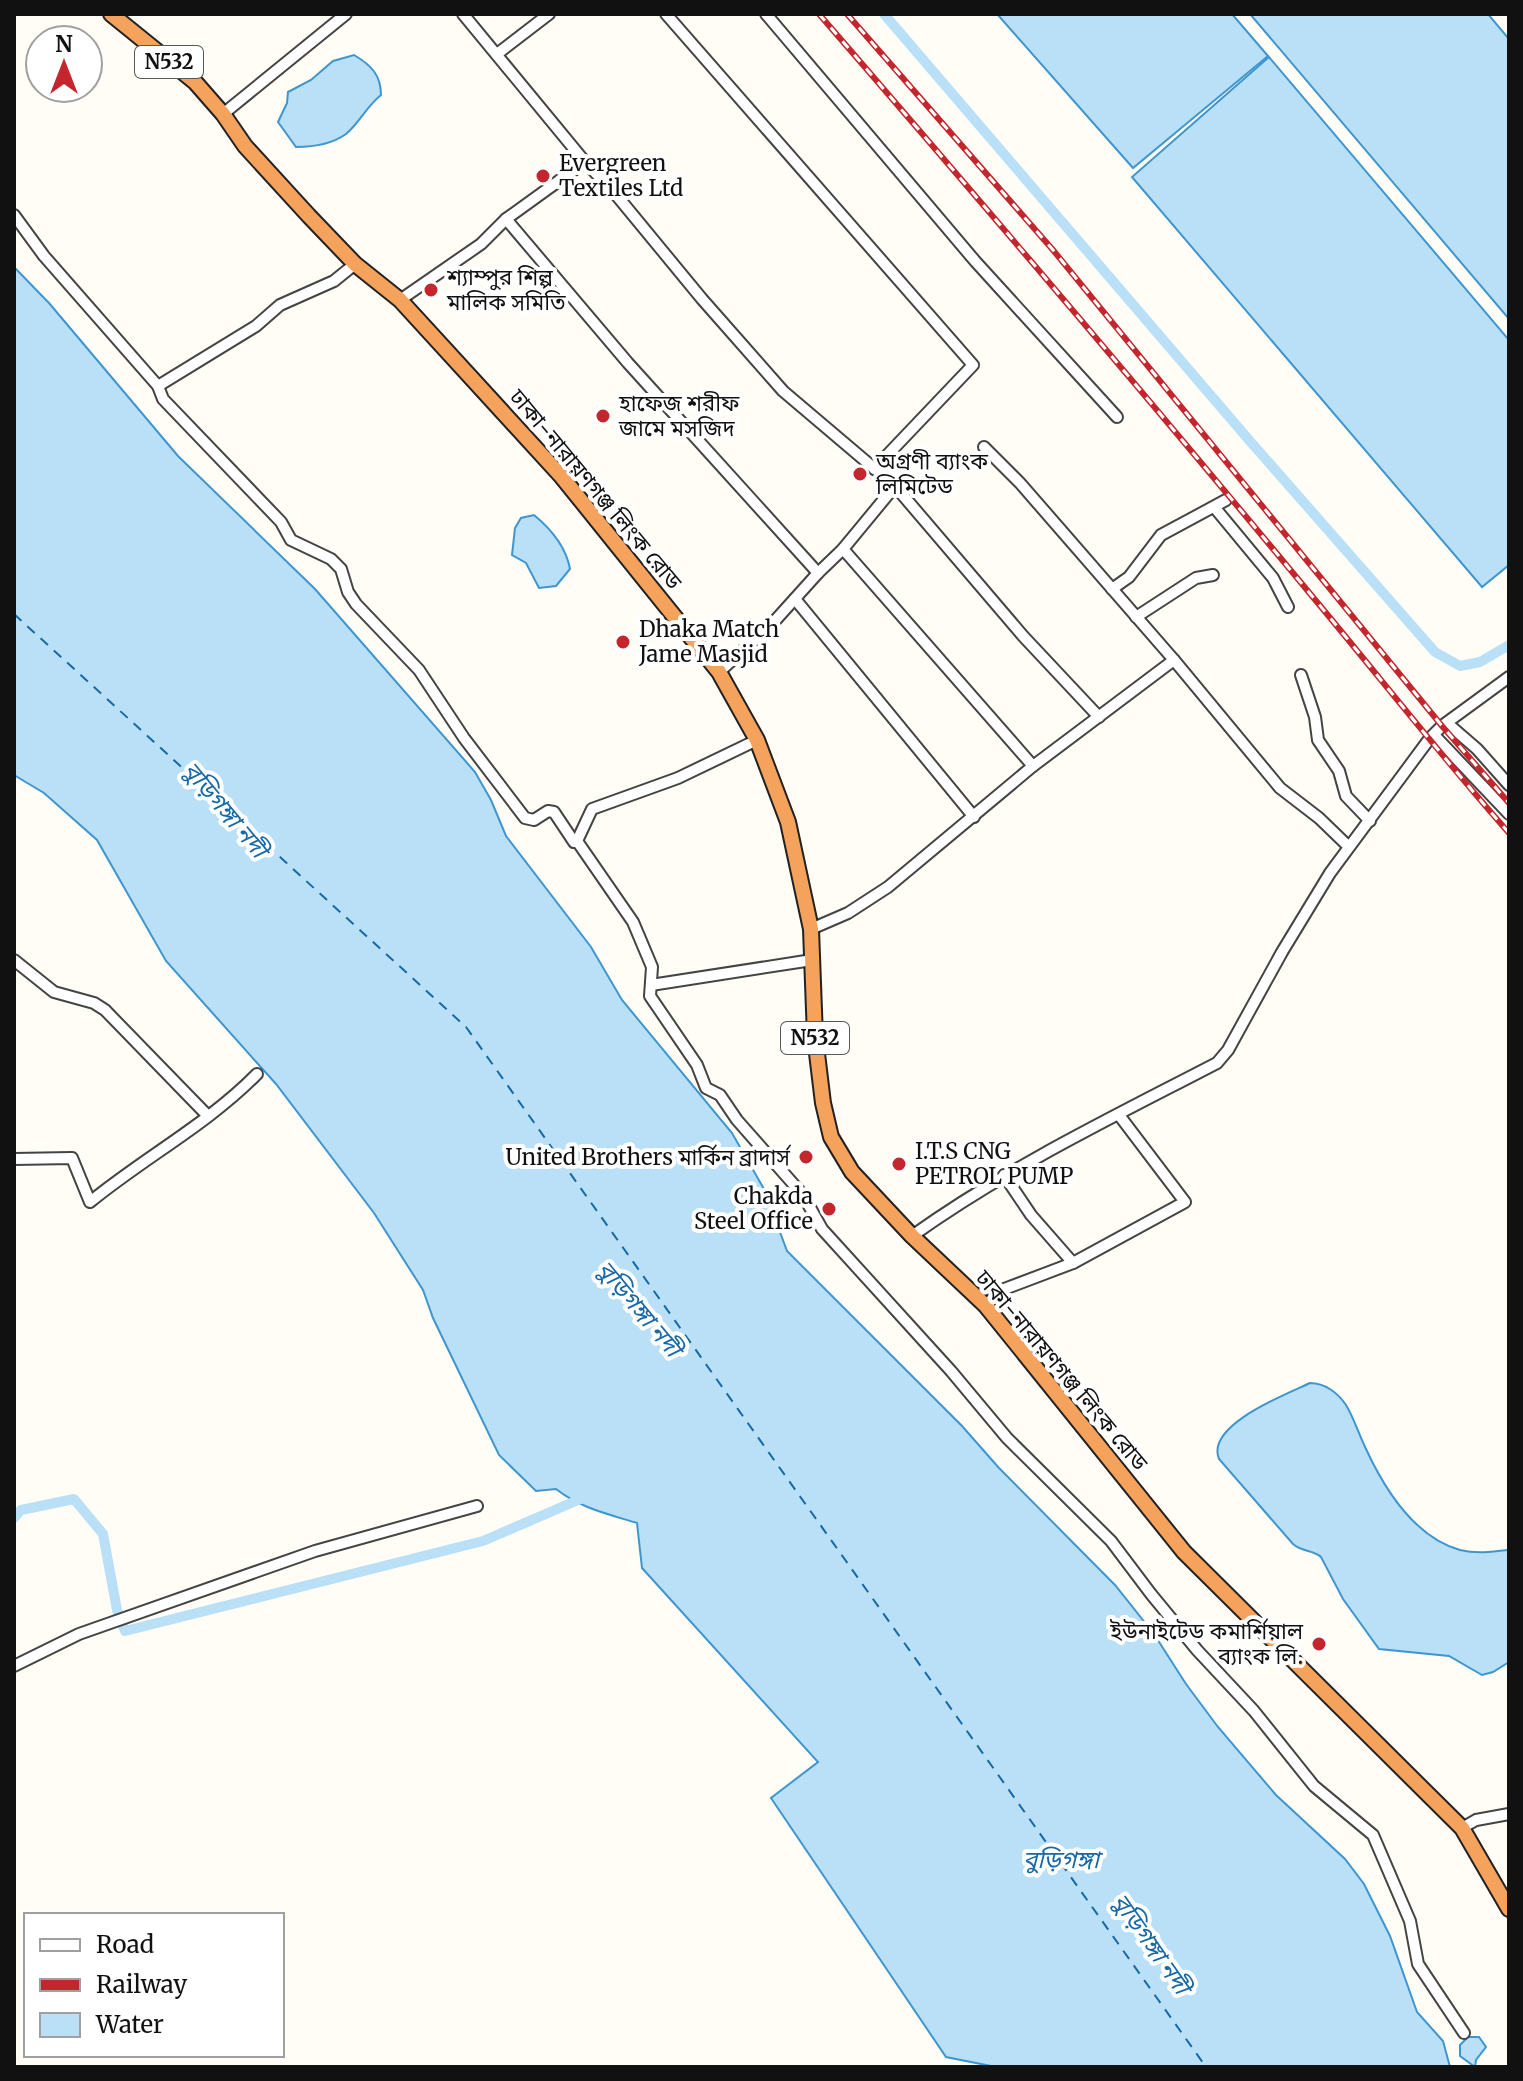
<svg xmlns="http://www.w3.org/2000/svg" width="1523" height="2081" font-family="Merriweather,'Noto Sans Bengali',serif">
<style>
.water{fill:#b9e0f7;stroke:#3f96cf;stroke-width:2}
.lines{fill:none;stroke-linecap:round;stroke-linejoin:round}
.canal{stroke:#b9e0f7;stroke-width:10}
.ferry{stroke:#1768a6;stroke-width:2;stroke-dasharray:10 8;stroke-linecap:butt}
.minor-casing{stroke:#444;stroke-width:14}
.highway-casing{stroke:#222;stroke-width:18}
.minor{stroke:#fff;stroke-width:10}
.highway{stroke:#f5a25d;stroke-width:14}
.rail-casing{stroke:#c4262e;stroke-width:6}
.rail{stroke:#fff;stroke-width:3;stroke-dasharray:9;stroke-linecap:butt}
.poi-dot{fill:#c4262e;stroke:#fff;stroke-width:3}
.labels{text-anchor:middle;stroke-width:8;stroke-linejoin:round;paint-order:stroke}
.shield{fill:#fff;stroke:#585858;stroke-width:2}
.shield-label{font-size:20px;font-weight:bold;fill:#111}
.poi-label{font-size:22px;fill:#111;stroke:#fff;text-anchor:start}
.street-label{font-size:22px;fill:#111;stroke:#fff}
.water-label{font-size:24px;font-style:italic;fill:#1768a6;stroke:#fff}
</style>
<rect width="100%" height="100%" fill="#fffdf5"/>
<g class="water">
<polygon points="997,14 1232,14 1268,56 1133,168"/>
<polygon points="1250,14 1488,14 1509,39 1509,319"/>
<path d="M354 55C371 65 381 75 381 95 367 106 359 123 346 134 332 144 313 147 296 147L278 122 287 103 288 92 311 80 333 61Z"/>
<polygon points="1269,57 1509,340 1509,565 1482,587 1132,177"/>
<path d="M14 267 49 303 178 456 315 589 475 772 491 800 506 836 591 947 622 1000 732 1133 764 1189 787 1251 962 1426 999 1468 1115 1585 1154 1634 1186 1684 1218 1727 1276 1795 1345 1859 1364 1884 1390 1936 1417 2012 1443 2041 1450 2067H996L946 2057 771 1798 818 1762 642 1568 637 1523C608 1514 580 1508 556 1489L536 1491 499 1455 433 1318 423 1290 374 1213 276 1084 166 961 97 840 44 793 14 775Z"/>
<path d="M534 515C551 529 566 547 570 569L556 586 539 588 526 563 512 555 515 528 521 518Z"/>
<path d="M1310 1383C1325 1383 1338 1393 1346 1405 1354 1418 1359 1435 1366 1449 1385 1490 1414 1537 1460 1550 1476 1554 1492 1552 1509 1550V1662L1493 1672 1482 1675 1449 1656 1379 1649 1343 1599 1321 1557C1314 1550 1302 1552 1293 1544L1219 1459C1205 1425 1287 1394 1310 1383Z"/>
<polygon points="1468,2037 1479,2037 1486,2047 1476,2060 1475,2067 1460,2056 1460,2045"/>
</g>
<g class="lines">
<g class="canal">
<polyline points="884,14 1249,440 1435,652 1460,666 1480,662 1509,645"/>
<polyline points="14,1518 21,1510 74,1499 103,1534 117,1610 125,1631 483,1541 585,1497"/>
</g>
<polyline class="ferry" points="14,614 466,1027 1206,2067"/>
<g class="minor-casing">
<g id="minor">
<polyline points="463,14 585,162 613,191 702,299 783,391 895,486 1023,636 1099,717"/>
<polyline points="666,14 973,365 874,469"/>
<polyline points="766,14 975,261 1117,417"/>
<polyline points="497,54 549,14"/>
<polyline points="223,114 346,14"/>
<polyline points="14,215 44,256 158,386 163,399 281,522 291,540 331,559 341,569 348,592 356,604 419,670 464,738 525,818 534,820 548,811 554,812 574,842 577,841 592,809 678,778 757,740"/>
<polyline points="506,219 628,363 818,573"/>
<polyline points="400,300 481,244 506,219 585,162"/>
<polyline points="158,386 256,326 280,305 334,281 355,264"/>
<polyline points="984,447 1020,483 1174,660 1280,788 1319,818 1348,846"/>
<polyline points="1215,508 1273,578 1288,607"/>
<polyline points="843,549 1033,766"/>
<polyline points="1112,589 1129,577 1161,535 1226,500"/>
<polyline points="795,599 974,817"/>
<polyline points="1136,617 1196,578 1213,575"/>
<polyline points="719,672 772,624 818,573 843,549 895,486"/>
<polyline points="1301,675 1315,717 1318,740 1339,771 1346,796 1370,821"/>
<polyline points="1447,723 1477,749 1509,785"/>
<polyline points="1434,735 1509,814"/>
<polyline points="577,841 633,922 652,967 650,996 697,1065 706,1088 720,1095 737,1120 803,1195 822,1229 951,1371 1007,1438 1111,1541 1151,1594 1197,1650 1254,1711 1314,1786 1373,1835 1410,1921 1418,1964 1464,2033"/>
<polyline points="811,929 848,913 888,887 1033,766 1174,660"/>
<polyline points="14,960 54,992 94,1003 105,1010 208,1116"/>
<polyline points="651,985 812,960"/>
<path d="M14 1159 72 1158 90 1202C145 1157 208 1124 257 1074"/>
<polyline points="1004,1175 1031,1215 1073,1263"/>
<path d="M912 1236C1007 1168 1113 1117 1217 1063L1228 1050 1282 952 1330 873 1430 738 1442 726 1509 677"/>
<polyline points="986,1306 999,1291 1073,1263 1185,1202 1119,1115"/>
<polyline points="14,1666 79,1634 315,1551 477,1506"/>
<polyline points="1462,1828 1476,1820 1509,1814"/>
</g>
</g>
<g class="highway-casing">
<polyline id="highway" points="111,14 195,82 223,114 245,146 309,216 355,264 400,300 562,477 719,672 757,740 788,822 811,929 815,1037 823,1103 831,1137 852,1172 912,1236 986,1306 1184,1552 1462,1828 1509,1909"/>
</g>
<use href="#minor" class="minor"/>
<use href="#highway" class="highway"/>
<g class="rail-casing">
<g id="rail">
<path d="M819 14C985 206 1150 400 1312 596 1378 675 1441 756 1509 833"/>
<polyline points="847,14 1053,250 1442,726 1509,803"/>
</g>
</g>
<use href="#rail" class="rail"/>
</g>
<g class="poi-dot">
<circle cx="543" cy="176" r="8"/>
<circle cx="431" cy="290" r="8"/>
<circle cx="603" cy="416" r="8"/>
<circle cx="860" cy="474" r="8"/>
<circle cx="623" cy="642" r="8"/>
<circle cx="806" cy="1157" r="8"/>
<circle cx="899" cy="1164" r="8"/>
<circle cx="829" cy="1209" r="8"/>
<circle cx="1319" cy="1644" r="8"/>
</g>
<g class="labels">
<g class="shield">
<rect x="135" y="46" width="68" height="32" rx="6"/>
<rect x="781" y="1022" width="68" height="32" rx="6"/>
</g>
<g class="shield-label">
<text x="169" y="69">N532</text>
<text x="815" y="1045">N532</text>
</g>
<g class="poi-label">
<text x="559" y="171">Evergreen<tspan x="559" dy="25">Textiles Ltd</tspan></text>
<text x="447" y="285">শ্যাম্পুর শিল্প<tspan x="447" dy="25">মালিক সমিতি</tspan></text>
<text x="619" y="411">হাফেজ শরীফ<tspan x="619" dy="25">জামে মসজিদ</tspan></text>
<text x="876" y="469">অগ্রণী ব্যাংক<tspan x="876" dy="25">লিমিটেড</tspan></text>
<text x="639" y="637">Dhaka Match<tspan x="639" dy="25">Jame Masjid</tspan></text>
<text x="915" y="1159">I.T.S CNG<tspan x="915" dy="25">PETROL PUMP</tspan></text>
<text x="790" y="1165" text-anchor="end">United Brothers মার্কিন ব্রাদার্স</text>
<text x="813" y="1204" text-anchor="end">Chakda<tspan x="813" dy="25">Steel Office</tspan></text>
<text x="1303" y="1639" text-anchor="end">ইউনাইটেড কমার্শিয়াল<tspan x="1303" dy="25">ব্যাংক লি.</tspan></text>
</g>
<g class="street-label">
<text transform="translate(596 489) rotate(50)" y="8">ঢাকা-নারায়ণগঞ্জ লিংক রোড</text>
<text transform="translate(1062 1370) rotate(50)" y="8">ঢাকা-নারায়ণগঞ্জ লিংক রোড</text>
</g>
<g class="water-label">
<text transform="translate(225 810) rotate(50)" y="8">বুড়িগঙ্গা নদী</text>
<text transform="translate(639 1309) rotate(50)" y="8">বুড়িগঙ্গা নদী</text>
<text x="1061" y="1868">বুড়িগঙ্গা</text>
<text transform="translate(1151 1944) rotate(55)" y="8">বুড়িগঙ্গা নদী</text>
</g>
</g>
<rect width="1523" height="2081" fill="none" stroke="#111111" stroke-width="32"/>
<rect x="24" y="1913" width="260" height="144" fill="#ffffff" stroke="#a0a0a0" stroke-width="2"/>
<rect x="40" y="1939" width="40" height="12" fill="#ffffff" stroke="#a0a0a0" stroke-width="2"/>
<text x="96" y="1953" font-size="24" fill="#111111">Road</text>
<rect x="40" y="1979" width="40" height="12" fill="#c4262e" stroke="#a0a0a0" stroke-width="2"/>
<text x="96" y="1993" font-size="24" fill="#111111">Railway</text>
<rect x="40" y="2013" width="40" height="24" fill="#b9e0f7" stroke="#a0a0a0" stroke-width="2"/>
<text x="96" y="2033" font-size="24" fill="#111111">Water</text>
<g transform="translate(64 64)"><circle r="38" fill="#ffffff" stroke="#a0a0a0" stroke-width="2"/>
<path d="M0-6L14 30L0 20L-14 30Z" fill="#c4262e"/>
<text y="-12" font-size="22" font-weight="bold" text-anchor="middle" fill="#111111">N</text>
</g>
</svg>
